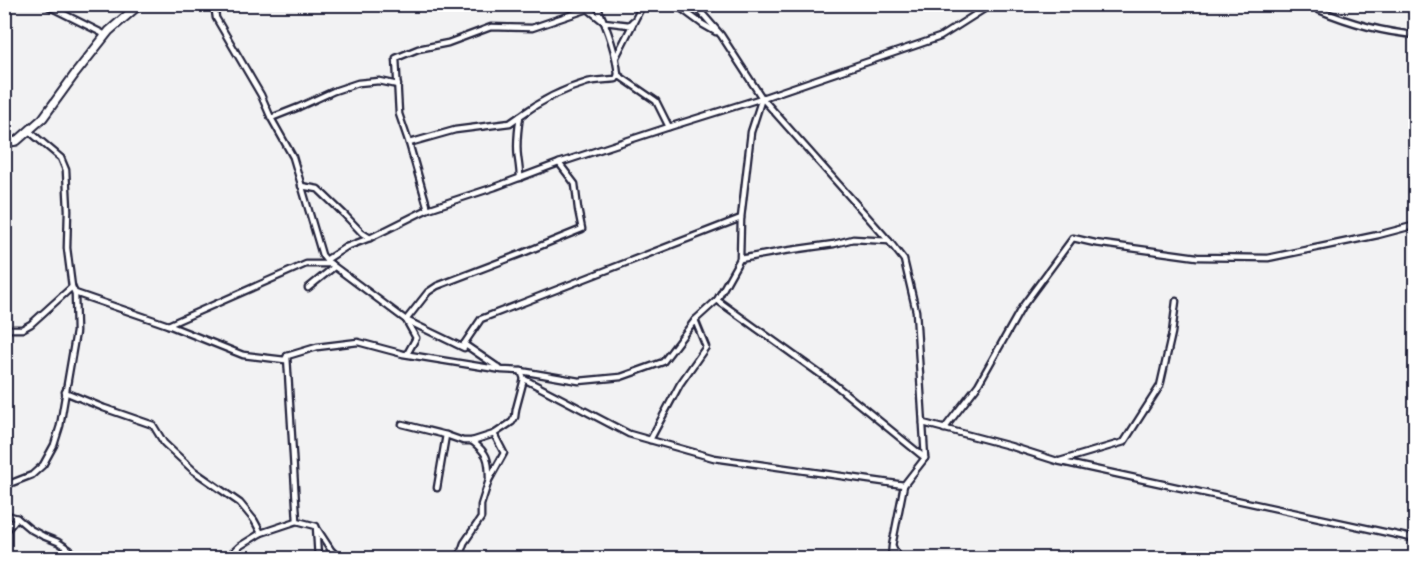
<svg xmlns="http://www.w3.org/2000/svg" width="1420" height="563" font-family="Pangolin,sans-serif">
<style>
.lines{fill:none;stroke-linecap:round;stroke-linejoin:round}
.street-casing{stroke:#22223b;stroke-width:9}
.secondary-casing{stroke:#22223b;stroke-width:11}
.street{stroke:#fff;stroke-width:4.5}
.secondary{stroke:#fff;stroke-width:7}
</style>
<rect width="100%" height="100%" fill="#f2f2f3"/>
<filter id="ink" filterUnits="userSpaceOnUse"><feTurbulence type="fractalNoise" baseFrequency=".0167" numOctaves="2"/><feDisplacementMap in="SourceGraphic" scale="12" xChannelSelector="R" yChannelSelector="G"/><feConvolveMatrix kernelMatrix="1 2 1 2 8 2 1 2 1" color-interpolation-filters="sRGB"/></filter>
<g filter="url(#ink)">
<g class="lines">
<g class="street-casing">
<g id="street">
<polyline points="44,4 102,33 104,37"/>
<polyline points="214,4 216,18 261,95 271,118 293,157 322,255 326,260"/>
<path d="M596 4C607 27 616 50 618 75L656 101 669 127"/>
<polyline points="675,4 702,24 716,32"/>
<polyline points="694,4 721,35 762,98 889,241 904,260 916,311 925,458 904,485 892,546 891,558"/>
<path d="M1319 4V10C1350 23 1382 32 1416 35"/>
<polyline points="588,9 604,22 629,25 633,21"/>
<polyline points="616,57 643,4"/>
<path d="M520 116C540 101 564 89 588 82 597 80 607 80 616 79L618 75"/>
<polyline points="271,118 299,107 334,91 358,83 379,81 398,85"/>
<polyline points="29,131 61,158 66,170 68,210 67,248 72,287"/>
<path d="M409 143 455 130 510 123 520 116C518 129 516 144 518 158 519 165 520 171 520 178"/>
<polyline points="301,186 318,189 344,214 362,233 370,238"/>
<polyline points="428,209 409,143 399,114 396,58 418,49 448,43 491,27 532,28 588,9 587,4"/>
<polyline points="740,259 784,251 834,244 853,239 889,241"/>
<polyline points="331,264 406,320 464,348 464,344 499,368"/>
<polyline points="308,288 334,267"/>
<polyline points="717,300 834,384 925,458"/>
<polyline points="168,325 243,355 285,360 287,356 317,347 358,342 403,354 502,370 521,371 579,381 621,377 663,362 695,320 717,300 740,259 741,218 751,132 762,98"/>
<polyline points="4,329 22,329 31,324 72,287 75,293 168,325 306,264 331,264 326,260 346,247 370,238 428,209 495,187 559,163 669,127 762,98 940,37 992,4"/>
<polyline points="464,344 481,319 741,218"/>
<polyline points="407,354 416,338 406,320 428,292 437,286 523,253 582,229 578,209 575,184 559,163"/>
<polyline points="287,356 297,521"/>
<polyline points="521,371 524,379 629,434 714,458 904,485"/>
<polyline points="65,392 104,408 153,425 164,443 194,471 240,503 254,520 261,533"/>
<polyline points="923,423 1010,446 1057,461 1416,539"/>
<polyline points="402,424 446,435 463,441 472,441 494,434 512,422 515,417 516,409 524,379"/>
<polyline points="944,429 978,385 1022,307 1073,238 1095,243 1197,257 1268,258 1378,235 1416,225"/>
<polyline points="650,440 680,384 706,347 695,320"/>
<path d="M472 441C487 453 489 458 489 478"/>
<polyline points="1060,461 1124,442 1160,386 1172,333 1176,301"/>
<polyline points="4,484 9,484 32,475 43,465 54,445 60,426 76,332 75,293"/>
<polyline points="437,488 446,435"/>
<polyline points="4,514 17,518 30,529 43,536 58,542 70,550 79,558"/>
<polyline points="316,527 331,550 339,558"/>
<polyline points="4,533 17,518"/>
<polyline points="893,547 898,558"/>
<polyline points="227,558 240,546 261,533 297,521 316,526 318,558"/>
<polyline points="459,558 464,543 481,518 481,505 489,480 504,453 494,434"/>
</g>
</g>
<g class="secondary-casing">
<polyline id="secondary" points="4,143 17,141 43,118 75,74 109,31 140,4"/>
</g>
<use href="#street" class="street"/>
<use href="#secondary" class="secondary"/>
</g>
</g>
<rect width="1420" height="563" fill="none" stroke="#fff" stroke-width="24"/>
<rect x="12" y="12" width="1396" height="539" fill="none" stroke="#22223b" stroke-width="2" filter="url(#ink)"/>
</svg>
